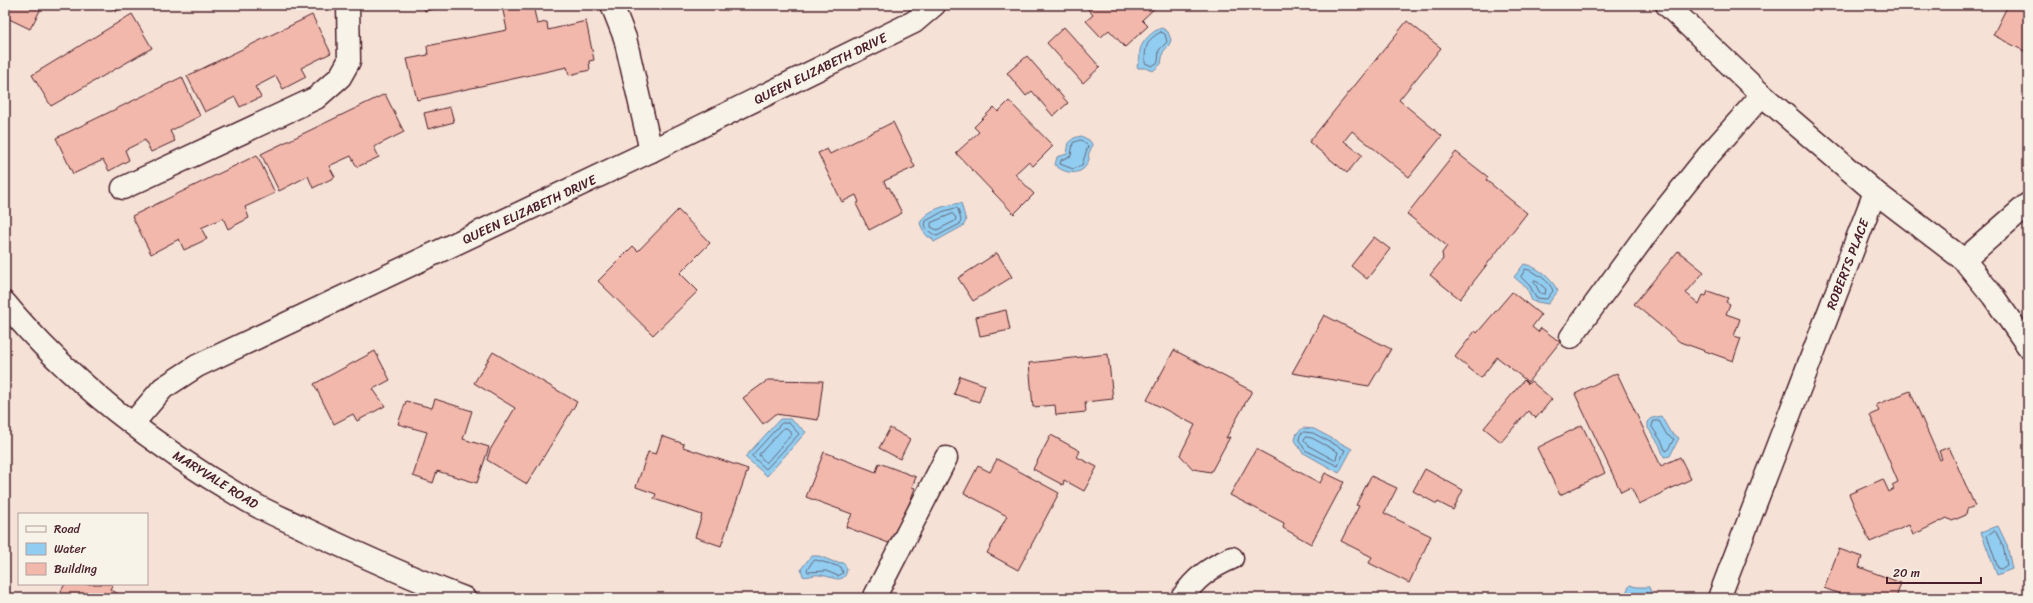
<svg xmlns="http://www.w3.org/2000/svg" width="2033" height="603" font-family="Sriracha,sans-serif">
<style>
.water{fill:#90cdf0;stroke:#7487a1}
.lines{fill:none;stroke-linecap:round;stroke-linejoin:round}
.shore{stroke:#66657a;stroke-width:1}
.building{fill:#f2b8ab;stroke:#4a1f2b}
.street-casing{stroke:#4a1f2b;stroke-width:25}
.secondary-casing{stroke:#4a1f2b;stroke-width:25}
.street{stroke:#f7f3e8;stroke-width:22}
.secondary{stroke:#f7f3e8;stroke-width:22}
.labels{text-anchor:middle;stroke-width:3.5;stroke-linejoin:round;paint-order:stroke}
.street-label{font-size:13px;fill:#4a1f2b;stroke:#f7f3e8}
</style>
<rect width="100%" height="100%" fill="#f6e1d6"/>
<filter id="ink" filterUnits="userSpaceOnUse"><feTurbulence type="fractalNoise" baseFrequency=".025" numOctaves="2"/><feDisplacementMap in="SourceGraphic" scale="8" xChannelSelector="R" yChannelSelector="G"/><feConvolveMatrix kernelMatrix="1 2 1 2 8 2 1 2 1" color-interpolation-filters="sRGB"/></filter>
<g filter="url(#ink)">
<g class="water">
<path d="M1162 28 1168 32 1171 40 1169 45 1163 52 1161 64 1153 71 1146 68H1138L1137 66C1141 58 1139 58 1140 50 1142 41 1153 30 1162 28Z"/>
<path d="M1081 136 1089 140 1092 144C1092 148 1090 150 1089 153 1088 155 1089 157 1089 159 1084 177 1066 175 1055 165L1057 157 1067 154 1069 142 1074 138Z"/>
<path d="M961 203 966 221 963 226 934 242 931 237H928L923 231 920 223C926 209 948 205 961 203Z"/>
<path d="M1524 264C1538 267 1551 278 1558 291L1548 304 1532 301 1527 288 1514 277Z"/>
<polygon points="1661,416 1670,432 1679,438 1670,456 1664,457 1659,444 1648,428 1648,422 1652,418"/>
<polygon points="780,419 790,419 806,432 767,476 745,457"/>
<polygon points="1303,428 1314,429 1352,449 1339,473 1302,452 1295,440 1297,433"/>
<polygon points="1998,526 2007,545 2012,569 1997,575 1981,532"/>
<path d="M811 556H819L834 562 844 563 847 569C845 587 830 575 819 575 813 574 808 578 803 576L801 569Z"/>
<polygon points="1630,585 1636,587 1649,587 1653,598 1623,598"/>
</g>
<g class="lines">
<g class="shore">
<path d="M1161 32 1165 34 1167 42 1159 50 1158 62 1152 66 1145 63C1145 48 1146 39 1161 32Z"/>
<polygon points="1081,140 1088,146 1082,165 1073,169 1060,164 1061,160 1071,156 1073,143"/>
<path d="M956 208 958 209 961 220 960 224 937 236C931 233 923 229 926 221L942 212Z"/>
<polygon points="953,214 956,218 955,221 937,230 931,227 931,223"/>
<path d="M1526 269C1536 272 1550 281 1553 291L1547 299 1536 298 1530 286 1521 277Z"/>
<polygon points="1535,280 1546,289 1545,294 1540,293 1534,282"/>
<polygon points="1654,421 1659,421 1667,435 1674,439 1667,451 1665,450 1662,442 1652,427"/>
<polygon points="782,423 789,423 799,434 766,469 752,456"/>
<polygon points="784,428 787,428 792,434 767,462 765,462 759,455"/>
<polygon points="1304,432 1313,433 1345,450 1338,466 1305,450 1299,440 1300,435"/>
<polygon points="1306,437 1312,438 1338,452 1336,459 1334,460 1309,446 1304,440"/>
<polygon points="1994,531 1996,532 2003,546 2007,565 2001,569 1998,568 1987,536"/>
<polygon points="816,560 841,567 843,573 838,576 826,571 808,572 807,570 812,562"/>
</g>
</g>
<g class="building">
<polygon points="5,5 43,5 30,29 5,17"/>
<polygon points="110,5 126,5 115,12"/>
<polygon points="423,5 448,5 425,11"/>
<polygon points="507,5 533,5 537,24 547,22 548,30 586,21 594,60 589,61 590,70 569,75 567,67 417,100 407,59 428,55 427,46 507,30 502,6"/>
<polygon points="1088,5 1158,5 1142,20 1148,26 1125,47 1109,30 1101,37 1086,21 1093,15 1086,7"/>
<polygon points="2008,5 2028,5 2028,53 1993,35"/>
<polygon points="132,14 152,48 51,106 32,75"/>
<polygon points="312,15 331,53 301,68 306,77 283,89 276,76 255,87 261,97 240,107 235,97 205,112 187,76"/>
<polygon points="1407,21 1441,48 1399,100 1442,136 1409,177 1352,131 1344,141 1362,155 1347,173 1309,142"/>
<polygon points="1064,27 1100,67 1083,83 1047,43"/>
<polygon points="1027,56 1068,103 1053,116 1032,91 1026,96 1007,73"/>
<polygon points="182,77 200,116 170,131 175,141 151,152 145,140 125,150 129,160 109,171 103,160 73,174 56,138"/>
<polygon points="385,94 404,132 374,147 379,157 357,167 351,156 329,166 335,177 313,188 308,176 279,191 261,154"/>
<polygon points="1009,101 1053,146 1033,166 1028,162 1015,174 1034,194 1014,214 956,153 979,132 974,127 994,107 998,112"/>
<polygon points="450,107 454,122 428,129 424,113"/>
<polygon points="893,122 915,167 884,181 887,188 889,187 902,213 869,230 856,204 859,202 856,195 842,202 818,153 827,149 830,154"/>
<polygon points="1456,152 1488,177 1486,180 1527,213 1460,299 1430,275 1443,259 1442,253 1447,246 1407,214"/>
<polygon points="257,155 275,193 245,207 249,218 228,229 223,218 201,228 207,239 184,250 179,239 151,254 132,216"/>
<polygon points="678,210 710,243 680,273 698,291 653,335 598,281 633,246 638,251"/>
<polygon points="1374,237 1390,249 1367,279 1351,266"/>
<polygon points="1678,251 1704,272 1686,293 1699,304 1703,295 1706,296 1708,291 1728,298 1726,302 1730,304 1726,314 1740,319 1734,336 1741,338 1733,361 1680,342 1634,304"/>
<polygon points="997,253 1012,277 973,301 958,278"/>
<polygon points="1512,292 1541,315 1532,327 1538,332 1541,328 1560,342 1528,382 1497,357 1481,378 1455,357 1475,331 1477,333"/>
<polygon points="1006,310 1010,330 980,336 976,317"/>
<polygon points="1324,315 1391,349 1369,386 1292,373"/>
<polygon points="1174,350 1252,391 1226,438 1230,437 1211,472 1193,469 1180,455 1195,425 1147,400"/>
<polygon points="375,351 390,380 373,389 385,406 357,421 353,414 334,424 314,384"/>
<polygon points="493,352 577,402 527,484 487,460 490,450 515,408 474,383"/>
<polygon points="1108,354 1113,399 1085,402 1086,412 1056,415 1055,405 1033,407 1029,363"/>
<polygon points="1617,373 1661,466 1680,457 1691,479 1639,504 1631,487 1621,492 1575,394"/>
<polygon points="960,376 985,385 979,402 954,394"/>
<polygon points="768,380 823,381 818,420 775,414 763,424 743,398"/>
<polygon points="1524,380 1528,384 1531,381 1552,399 1536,418 1528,411 1501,442 1484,428"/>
<polygon points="1910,391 1940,460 1942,459 1939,451 1949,447 1975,506 1967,509 1966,515 1952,521 1947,518 1913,535 1909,525 1870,542 1849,494 1883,479 1889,492 1894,489 1892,485 1898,482 1870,415 1879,411 1876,405"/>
<polygon points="435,399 472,411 463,439 489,447 477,483 437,471 433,483 413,476 427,432 398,424 406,401 432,408"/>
<polygon points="1582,425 1605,473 1560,495 1537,448"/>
<polygon points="890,428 910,439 900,459 879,448"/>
<polygon points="1051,435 1080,451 1077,457 1097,467 1084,491 1064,480 1063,485 1033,469"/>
<polygon points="662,436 684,444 683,447 748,469 721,546 695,537 702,515 654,499 656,494 636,487 648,452 656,454"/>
<polygon points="1256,449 1320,483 1325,473 1344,482 1311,544 1283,528 1284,523 1230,495"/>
<polygon points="824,452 876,472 879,463 916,477 912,487 915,488 894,545 846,527 852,514 806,497"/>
<polygon points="997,459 1059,493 1018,570 987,553 1007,516 964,493 978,466 990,472"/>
<polygon points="1425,469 1463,490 1453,510 1438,502 1437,504 1413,491"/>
<polygon points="1371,476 1397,488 1384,513 1431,536 1409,583 1369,563 1372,557 1341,541 1359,506 1356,505"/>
<polygon points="1839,549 1862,557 1859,567 1901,583 1896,598 1873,598 1874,596 1867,593 1865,598 1850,598 1824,588"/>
<polygon points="65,584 113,584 110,589 125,598 57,598"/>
</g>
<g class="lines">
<g class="street-casing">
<g id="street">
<polyline points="612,5 625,38 651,151"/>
<polyline points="1667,5 1762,95 1875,192 1719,598"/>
<polyline points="123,188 316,98 340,77 349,61 348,5"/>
<polyline points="1875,192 1964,260 1993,296 2028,346"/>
<polyline points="1964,260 2028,204"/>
<polyline points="1571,337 1655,222 1707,157 1762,95"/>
<polyline points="133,423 163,388 197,366 651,151 914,22 934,5"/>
<polyline points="874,598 946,458"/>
<path d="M1182 598C1195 578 1211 567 1232 558"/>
</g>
</g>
<g class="secondary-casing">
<path id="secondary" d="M5 303C69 381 157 448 243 498 262 510 283 518 303 528 356 553 410 578 464 598"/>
</g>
<use href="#street" class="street"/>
<use href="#secondary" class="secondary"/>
</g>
</g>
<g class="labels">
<g class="street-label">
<text transform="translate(820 68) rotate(-26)" y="5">QUEEN ELIZABETH DRIVE</text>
<text transform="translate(529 209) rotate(-25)" y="5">QUEEN ELIZABETH DRIVE</text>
<text transform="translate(1847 264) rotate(-69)" y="5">ROBERTS PLACE</text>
<text transform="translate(216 479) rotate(32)" y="5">MARYVALE ROAD</text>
</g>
</g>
<rect width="2033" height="603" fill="none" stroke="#f7f3e8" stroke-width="20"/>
<rect x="10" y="10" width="2013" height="583" fill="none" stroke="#4a1f2b" stroke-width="1.5" filter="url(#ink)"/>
<rect x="18" y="513" width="130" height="72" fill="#f7f3e8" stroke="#b29e9c"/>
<rect x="26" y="526" width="20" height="6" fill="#f7f3e8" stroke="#b29e9c"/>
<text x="54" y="533" font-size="12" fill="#4a1f2b">Road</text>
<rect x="26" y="543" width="20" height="12" fill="#90cdf0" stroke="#b29e9c"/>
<text x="54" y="553" font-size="12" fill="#4a1f2b">Water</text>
<rect x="26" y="563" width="20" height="12" fill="#f2b8ab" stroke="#b29e9c"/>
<text x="54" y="573" font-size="12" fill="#4a1f2b">Building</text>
<path d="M1887 577v6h94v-6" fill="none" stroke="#4a1f2b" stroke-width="2"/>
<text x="1893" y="577" font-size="12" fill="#4a1f2b" stroke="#f7f3e8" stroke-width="3" paint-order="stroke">20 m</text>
</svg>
